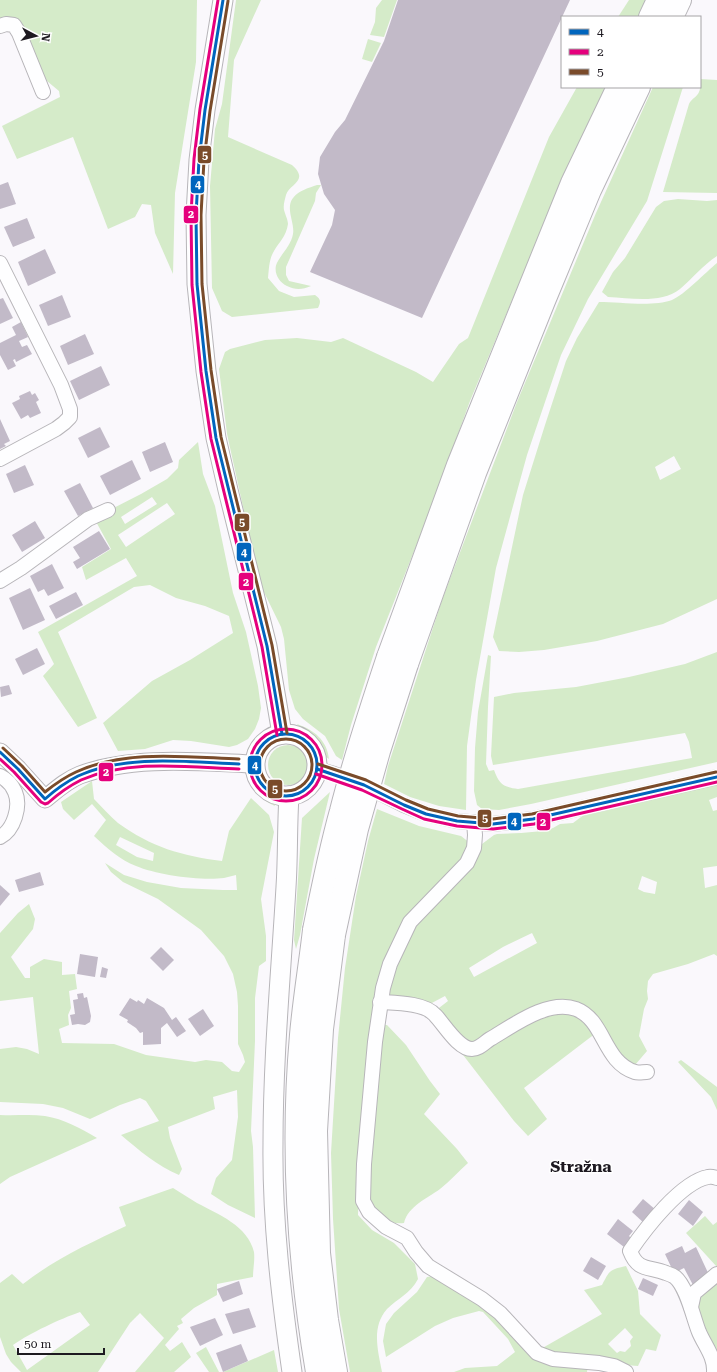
<svg xmlns="http://www.w3.org/2000/svg" width="717" height="1372" font-family="'Roboto Serif',serif">
<style>
.green{fill:#d5ebc9;fill-rule:evenodd}
.building{fill:#c2bac8}
.lines{fill:none;stroke-linecap:round;stroke-linejoin:round}
.minor-casing{stroke:#b7b5b9;stroke-width:16}
.tertiary-casing{stroke:#b7b5b9;stroke-width:19}
.secondary-casing{stroke:#b7b5b9;stroke-width:21}
.motorway-casing{stroke:#b7b5b9;stroke-width:24}
.minor{stroke:#fefeff;stroke-width:14}
.tertiary{stroke:#fefeff;stroke-width:17}
.secondary{stroke:#fefeff;stroke-width:19}
.motorway{stroke:#fefeff;stroke-width:22}
.motorway-bridge-casing{stroke:#b7b5b9;stroke-width:24;stroke-linecap:butt}
.motorway-bridge{stroke:#fefeff;stroke-width:22}
.bus-1-casing{stroke:#fff;stroke-width:6}
.bus-2-casing{stroke:#fff;stroke-width:6}
.bus-3-casing{stroke:#fff;stroke-width:6}
.bus-1{stroke:#0065bd;stroke-width:3}
.bus-2{stroke:#e5007d;stroke-width:3}
.bus-3{stroke:#7a4b2a;stroke-width:3}
.labels{text-anchor:middle;stroke-width:3;stroke-linejoin:round;paint-order:stroke}
.quarter-label{font-size:16px;font-weight:bold;fill:#1d1920;stroke:#fff}
.line-badge{stroke:#fff;stroke-width:1.5}
.badge-label{font-size:11px;text-anchor:middle;font-weight:bold;fill:#fff}
</style>
<rect width="100%" height="100%" fill="#faf8fc"/>
<g class="green">
<polygon points="0,0 197,0 196,62 175,193 173,274 155,233 151,205 142,204 135,217 108,229 73,137 17,159 2,126 60,97 59,91 47,81 36,64 16,19 0,21"/>
<path d="M236 0H261L234 60 228 137 292 165C310 181 289 184 286 195 285 199 283 205 284 210 285 214 288 220 288 224 286 237 279 242 274 251 269 259 269 269 268 278L279 291 294 297 315 295C321 299 321 302 318 308L232 317 222 311 212 288 210 186 215 129 222 104Z"/>
<polygon points="382,0 397,0 384,37 370,35 375,22 376,8"/>
<polygon points="629,0 646,0 638,17 618,17"/>
<polygon points="368,39 381,43 372,62 362,59"/>
<path d="M700 79 717 80V193L663 192 689 104C691 99 697 97 699 92 701 88 700 83 700 79Z"/>
<polygon points="577,87 607,87 521,279 470,401 432,506 376,647 351,725 342,760 336,756 325,736 303,719 295,709 289,690 284,639 281,627 260,584 227,434 219,369 225,352 230,349 265,340 297,338 331,342 343,338 416,372 433,382 459,344 468,338 549,137"/>
<polygon points="653,87 683,87 647,201 588,299 561,355 527,455 496,568 476,680 467,746 466,810 439,806 410,797 384,784 388,766 442,600 517,402 596,213"/>
<path d="M317 185H321L316 193 315 201 286 267V275L289 281 311 286C302 290 295 290 287 286 278 282 272 270 278 261 283 252 291 245 293 234 295 223 285 208 293 198 299 190 309 188 317 185Z"/>
<path d="M678 199 707 201 717 200V256C703 265 693 278 680 289 661 304 631 298 608 297L602 292 613 272 625 258 656 207 664 201Z"/>
<path d="M717 263V599L663 624 597 641 544 650 519 652 499 651 493 637 523 495 545 425 566 361 577 338 599 302C620 302 653 307 672 300 684 295 706 272 717 263ZM674 456 681 469 660 480 655 467Z"/>
<path d="M198 442 203 474 215 506 233 593 246 632 258 686 261 708 259 719 255 729 248 739 237 745 229 747 191 741 173 740 145 749 118 751 103 723 152 681 190 660 233 633 229 616 205 606 176 598 150 585 134 587 58 632 97 718 78 727 43 676 54 664 38 632 137 576 126 558 86 580 82 567 111 549 94 518 141 494 167 479 178 468 179 460ZM152 497 157 504 125 524 121 517ZM167 503 175 514 126 547 118 535Z"/>
<path d="M717 652V762L531 804 499 810 482 809 477 805 474 791 475 748 478 712 488 655 491 656 488 707 486 764 489 771 494 770C499 784 503 787 518 789L692 758 689 742 685 733 493 765 491 756 494 697 514 693 576 687 629 677 685 664Z"/>
<path d="M297 724C314 730 327 740 329 759 320 753 319 748 312 740 307 734 301 731 297 724Z"/>
<path d="M268 728 269 734 256 748 247 751C251 739 258 735 268 728Z"/>
<circle cx="288" cy="765" r="20"/>
<path d="M246 776 255 780 260 789 271 795 275 806C261 800 253 789 246 776Z"/>
<path d="M92 781 94 799C102 807 110 816 118 823 151 847 182 856 222 861L229 831 251 798 269 815 274 832 261 899 266 936V961L259 966 255 998V1041L251 1131 253 1147 255 1218 228 1205 211 1194 216 1178 232 1160 238 1117 237 1090 213 1097 215 1109 168 1127 170 1138 182 1169 179 1175C157 1166 139 1150 121 1135L159 1121 146 1101 140 1098 120 1105 90 1119 63 1108 43 1104 0 1102V1049L16 1047 27 1049 39 1054 33 997 0 1001V933L18 913 29 904 35 919 33 929 11 957 25 978H30V967L44 959 62 962V975L75 974 77 989 69 991 71 1008 68 1015 69 1025 59 1029 62 1043 114 1044 146 1055 195 1062 206 1060 222 1062 232 1071 239 1072 245 1062 243 1055 238 1044V1006L237 992 233 974 224 956 201 930 158 899 123 882 111 872 105 863 124 875 147 882 181 888 223 890H237L236 875C232 876 228 877 224 878 201 881 157 875 136 866 120 860 107 848 94 836L106 820 92 804 74 820 63 809 61 802ZM120 837 154 853 153 861 137 857 116 845Z"/>
<path d="M717 781V797L709 800 713 811 717 810V866L703 868 705 888 717 885V956L714 954 688 964 653 974 648 981 647 991 648 999 644 1009 639 1036 647 1051 635 1065H628L571 1006 470 1045 435 1011 448 1001 445 996 428 1005 394 999 388 994 393 971 415 924 476 858 482 844 494 835 497 834 521 833 543 831 553 828 560 824 573 823 589 811ZM642 876 657 882 655 894 644 892 638 889ZM532 933 537 943 474 977 469 968 503 947Z"/>
<polygon points="330,792 314,859 300,935 296,949 294,940 302,818"/>
<path d="M377 809 419 826 461 836 470 843 465 857 402 925 361 1126 358 1215 372 1230 394 1243 415 1264 418 1279C410 1294 398 1298 387 1309 371 1327 378 1351 382 1372H350L339 1309 333 1219 331 1153 338 1038 345 968 356 896 368 841Z"/>
<polygon points="550,1011 581,1016 596,1033 524,1088 547,1119 528,1136 514,1121 460,1051"/>
<path d="M384 1025H387L406 1045 430 1081 440 1094 424 1114 457 1149 468 1163C459 1171 450 1181 440 1189 428 1198 408 1206 404 1223 389 1225 383 1217 372 1209L367 1189 382 1032Z"/>
<polygon points="681,1060 717,1087 717,1110 711,1097 678,1062"/>
<path d="M0 1115C15 1116 30 1114 45 1116 64 1119 80 1128 97 1138L10 1177 0 1184Z"/>
<path d="M173 1188C181 1193 189 1198 197 1203 218 1214 248 1226 254 1252 255 1260 253 1269 253 1277L217 1284V1295L194 1308 181 1319 183 1323 177 1326 179 1329 165 1345 170 1351 182 1342 191 1357 174 1372H135L164 1338 140 1313 130 1323 98 1372H21L11 1362 6 1354 0 1337V1283L12 1274 23 1284C55 1259 90 1243 126 1226L119 1207ZM80 1312 90 1325 27 1370 13 1345C30 1333 60 1319 80 1312Z"/>
<polygon points="705,1216 713,1225 717,1222 717,1267 686,1233"/>
<path d="M626 1266 638 1291 640 1314 661 1335 656 1351 646 1349 638 1366 625 1365 539 1350 602 1314 584 1290 602 1285C610 1270 609 1270 626 1266ZM625 1328 633 1337 630 1341 631 1346 625 1352 620 1351 617 1353 608 1344Z"/>
<polygon points="433,1276 485,1308 510,1332 520,1345 531,1355 588,1366 587,1372 454,1372 465,1368 497,1366 515,1352 508,1339 483,1312 479,1311 453,1318 435,1326 386,1357 383,1341 386,1324 394,1313 417,1292 427,1277"/>
<polygon points="717,1280 717,1359 696,1318 697,1298"/>
<polygon points="206,1347 219,1372 209,1372 196,1353"/>
<polygon points="274,1350 278,1372 223,1372 230,1369"/>
</g>
<g class="building">
<polygon points="398,0 570,0 422,318 310,272 332,225 335,210 324,194 318,174 320,157 335,132 345,120 384,41"/>
<polygon points="8,182 16,204 0,209 0,185"/>
<polygon points="27,218 35,238 13,247 4,227"/>
<polygon points="45,249 56,273 28,286 18,262"/>
<polygon points="62,295 71,317 48,326 39,305"/>
<polygon points="3,298 13,318 0,324 0,299"/>
<polygon points="21,322 28,337 19,341 22,347 27,345 32,354 16,362 15,359 13,360 16,366 8,370 0,355 0,343 16,335 12,327"/>
<polygon points="85,334 94,354 68,365 60,346"/>
<polygon points="101,366 110,385 79,400 70,381"/>
<polygon points="30,391 32,395 35,393 39,400 36,402 41,413 30,418 28,415 21,419 12,403 20,399 19,396"/>
<polygon points="0,419 10,441 4,444 6,446 0,449"/>
<polygon points="100,427 110,447 88,458 78,438"/>
<polygon points="165,442 173,462 150,472 142,452"/>
<polygon points="132,460 141,479 110,495 100,476"/>
<polygon points="25,465 34,485 14,493 6,474"/>
<polygon points="80,483 93,508 78,516 64,491"/>
<polygon points="35,521 45,538 22,552 12,535"/>
<polygon points="99,531 110,549 77,569 73,562 80,558 73,547"/>
<polygon points="52,564 64,588 48,596 44,589 38,592 30,576"/>
<polygon points="30,588 45,620 23,630 9,598"/>
<polygon points="76,592 83,605 56,619 49,606"/>
<polygon points="37,648 45,664 23,675 15,659"/>
<polygon points="9,685 12,694 1,697 0,687"/>
<polygon points="40,872 44,885 19,892 15,880"/>
<polygon points="0,885 10,894 0,906"/>
<polygon points="161,947 174,960 163,971 150,958"/>
<polygon points="80,954 98,957 95,977 77,974"/>
<polygon points="102,967 108,969 106,978 100,977"/>
<polygon points="83,993 84,998 87,997 91,1016 90,1022 85,1025 78,1024 72,1025 70,1015 75,1014 73,1000 78,999 77,994"/>
<polygon points="130,998 137,1002 138,1000 144,1004 147,998 164,1008 172,1020 176,1017 186,1031 177,1037 167,1023 161,1028 161,1044 143,1045 143,1032 140,1033 136,1028 127,1022 128,1020 119,1015"/>
<polygon points="203,1009 214,1026 200,1036 188,1019"/>
<polygon points="643,1199 656,1210 645,1224 632,1212"/>
<polygon points="689,1200 703,1212 693,1226 678,1214"/>
<polygon points="618,1219 633,1231 629,1236 631,1238 624,1247 607,1234"/>
<polygon points="682,1246 685,1253 696,1247 710,1277 693,1285 684,1268 674,1273 665,1254"/>
<polygon points="591,1257 606,1266 598,1280 583,1271"/>
<polygon points="643,1278 658,1285 653,1296 638,1289"/>
<polygon points="239,1281 243,1294 223,1302 217,1289"/>
<polygon points="249,1308 256,1327 233,1334 225,1314"/>
<polygon points="215,1318 223,1335 200,1346 190,1327"/>
<polygon points="241,1344 248,1361 223,1372 216,1353"/>
</g>
<g class="lines">
<g class="minor-casing">
<g id="minor">
<polyline points="0,26 6,24 14,25 19,33 43,92"/>
<polyline points="0,263 61,385 70,409 70,417 64,423 56,429 0,459"/>
<polyline points="0,581 21,568 88,519 108,510"/>
<polyline points="317,769 334,774 364,785 404,805 426,814 457,821 493,824 533,819 717,777"/>
<path d="M0 776C6 779 12 785 15 792 21 806 14 830 0 837"/>
<polyline points="474,822 475,835 474,848 467,863 410,922 390,964 383,988 375,1042 364,1164 363,1201 369,1212 386,1227 407,1238 416,1252 428,1266 482,1299 500,1313 537,1353 553,1359 599,1363 614,1366 626,1372"/>
<path d="M380 1002C396 1003 425 1003 435 1015 444 1024 458 1049 472 1049 479 1049 484 1043 490 1039 514 1025 548 999 576 1009 605 1020 603 1062 635 1072 638 1073 643 1072 647 1072"/>
<polyline points="691,1307 694,1293 717,1274"/>
<path d="M714 1372C715 1357 705 1346 699 1332 693 1317 687 1287 675 1277 672 1275 669 1274 666 1273 649 1266 638 1272 630 1251 645 1229 681 1182 708 1177 710 1176 714 1177 717 1178"/>
</g>
</g>
<g class="tertiary-casing">
<path id="tertiary" d="M0 752 18 769 45 799C56 790 67 780 80 775 132 755 201 762 255 764"/>
</g>
<g class="secondary-casing">
<g id="secondary">
<polyline points="223,0 205,110 199,160 196,215 197,284 206,371 216,438 228,490 267,646 282,734"/>
<circle cx="286" cy="765" r="31"/>
<path d="M289 796C287 826 288 857 286 887 281 972 273 1058 273 1143 272 1220 281 1296 292 1372"/>
</g>
</g>
<g class="motorway-casing">
<g id="motorway">
<polyline points="650,17 658,0"/>
<polyline points="672,17 680,0"/>
<polyline points="388,657 458,465 572,183 618,87"/>
<polyline points="407,664 475,473 544,301 590,190 639,87"/>
<path d="M314 930C310 965 304 1000 301 1035 291 1148 298 1260 317 1372"/>
<polyline points="334,935 322,1029 316,1131 319,1253 327,1320 336,1372"/>
</g>
</g>
<use href="#minor" class="minor"/>
<use href="#tertiary" class="tertiary"/>
<use href="#secondary" class="secondary"/>
<use href="#motorway" class="motorway"/>
<g class="motorway-bridge-casing">
<g id="motorway-bridge">
<path d="M314 930C322 890 330 850 341 811 354 759 371 708 388 657"/>
<polyline points="334,935 357,829 379,751 407,664"/>
</g>
</g>
<use href="#motorway-bridge" class="motorway-bridge"/>
<g class="bus-1-casing">
<g id="bus-1">
<polyline points="223,0 205,110 199,160 196,215 197,284 206,371 216,438 267,646 282,734"/>
<circle cx="286" cy="765" r="31"/>
<path d="M0 752 18 769 45 799C55 790 66 782 78 776 126 754 188 762 239 764"/>
<polyline points="317,769 364,785 404,805 426,814 457,821 493,824 533,819 717,777"/>
</g>
</g>
<g class="bus-2-casing">
<g id="bus-2">
<polyline points="218,0 200,109 194,159 191,215 192,285 201,372 211,439 262,647 277,735"/>
<circle cx="286" cy="765" r="36"/>
<path d="M0 759 14 772 41 802 45 804 48 803C58 794 69 786 81 780 129 759 187 767 239 769"/>
<polyline points="316,774 362,790 402,809 424,819 457,826 493,829 534,824 717,782"/>
</g>
</g>
<g class="bus-3-casing">
<g id="bus-3">
<polyline points="228,1 210,111 204,160 201,215 202,284 211,370 221,437 272,645 287,733"/>
<circle cx="286" cy="765" r="26"/>
<path d="M3 748 22 766 45 792C55 784 65 777 76 772 126 749 186 757 239 759"/>
<polyline points="318,764 366,780 406,800 428,809 458,816 493,819 532,814 716,772"/>
</g>
</g>
<use href="#bus-1" class="bus-1"/>
<use href="#bus-2" class="bus-2"/>
<use href="#bus-3" class="bus-3"/>
</g>
<g class="labels">
<g class="quarter-label">
<text x="581" y="1172">Stražna</text>
</g>
</g>
<g class="line-badge">
<rect x="197" y="145" width="15" height="19" rx="4" fill="#7a4b2a"/>
<rect x="190" y="175" width="15" height="19" rx="4" fill="#0065bd"/>
<rect x="183" y="205" width="16" height="19" rx="4" fill="#e5007d"/>
<rect x="234" y="513" width="16" height="19" rx="4" fill="#7a4b2a"/>
<rect x="236" y="542" width="16" height="20" rx="4" fill="#0065bd"/>
<rect x="238" y="572" width="16" height="19" rx="4" fill="#e5007d"/>
<rect x="247" y="755" width="15" height="20" rx="4" fill="#0065bd"/>
<rect x="98" y="762" width="16" height="20" rx="4" fill="#e5007d"/>
<rect x="267" y="779" width="16" height="20" rx="4" fill="#7a4b2a"/>
<rect x="477" y="809" width="15" height="19" rx="4" fill="#7a4b2a"/>
<rect x="507" y="812" width="15" height="19" rx="4" fill="#0065bd"/>
<rect x="536" y="812" width="15" height="19" rx="4" fill="#e5007d"/>
</g>
<g class="badge-label">
<text x="205" y="159">5</text>
<text x="198" y="188">4</text>
<text x="191" y="218">2</text>
<text x="242" y="526">5</text>
<text x="244" y="556">4</text>
<text x="246" y="586">2</text>
<text x="255" y="769">4</text>
<text x="106" y="776">2</text>
<text x="275" y="793">5</text>
<text x="485" y="822">5</text>
<text x="514" y="825">4</text>
<text x="543" y="826">2</text>
</g>
<rect x="561" y="16" width="140" height="72" fill="#ffffff" stroke="#a5a3a6"/>
<rect x="569" y="29" width="20" height="6" fill="#0065bd" stroke="#a5a3a6"/>
<text x="597" y="36" font-size="12" fill="#1d1920">4</text>
<rect x="569" y="49" width="20" height="6" fill="#e5007d" stroke="#a5a3a6"/>
<text x="597" y="56" font-size="12" fill="#1d1920">2</text>
<rect x="569" y="69" width="20" height="6" fill="#7a4b2a" stroke="#a5a3a6"/>
<text x="597" y="76" font-size="12" fill="#1d1920">5</text>
<g transform="translate(36 36) rotate(97)" stroke="#ffffff" stroke-width="3" paint-order="stroke">
<path d="M0-3L7 15L0 10L-7 15Z" fill="#1d1920"/>
<text y="-6" font-size="11" font-weight="bold" text-anchor="middle" fill="#1d1920">N</text>
</g>
<path d="M18 1348v6h86v-6" fill="none" stroke="#1d1920" stroke-width="2"/>
<text x="24" y="1348" font-size="12" fill="#1d1920" stroke="#ffffff" stroke-width="3" paint-order="stroke">50 m</text>
</svg>
